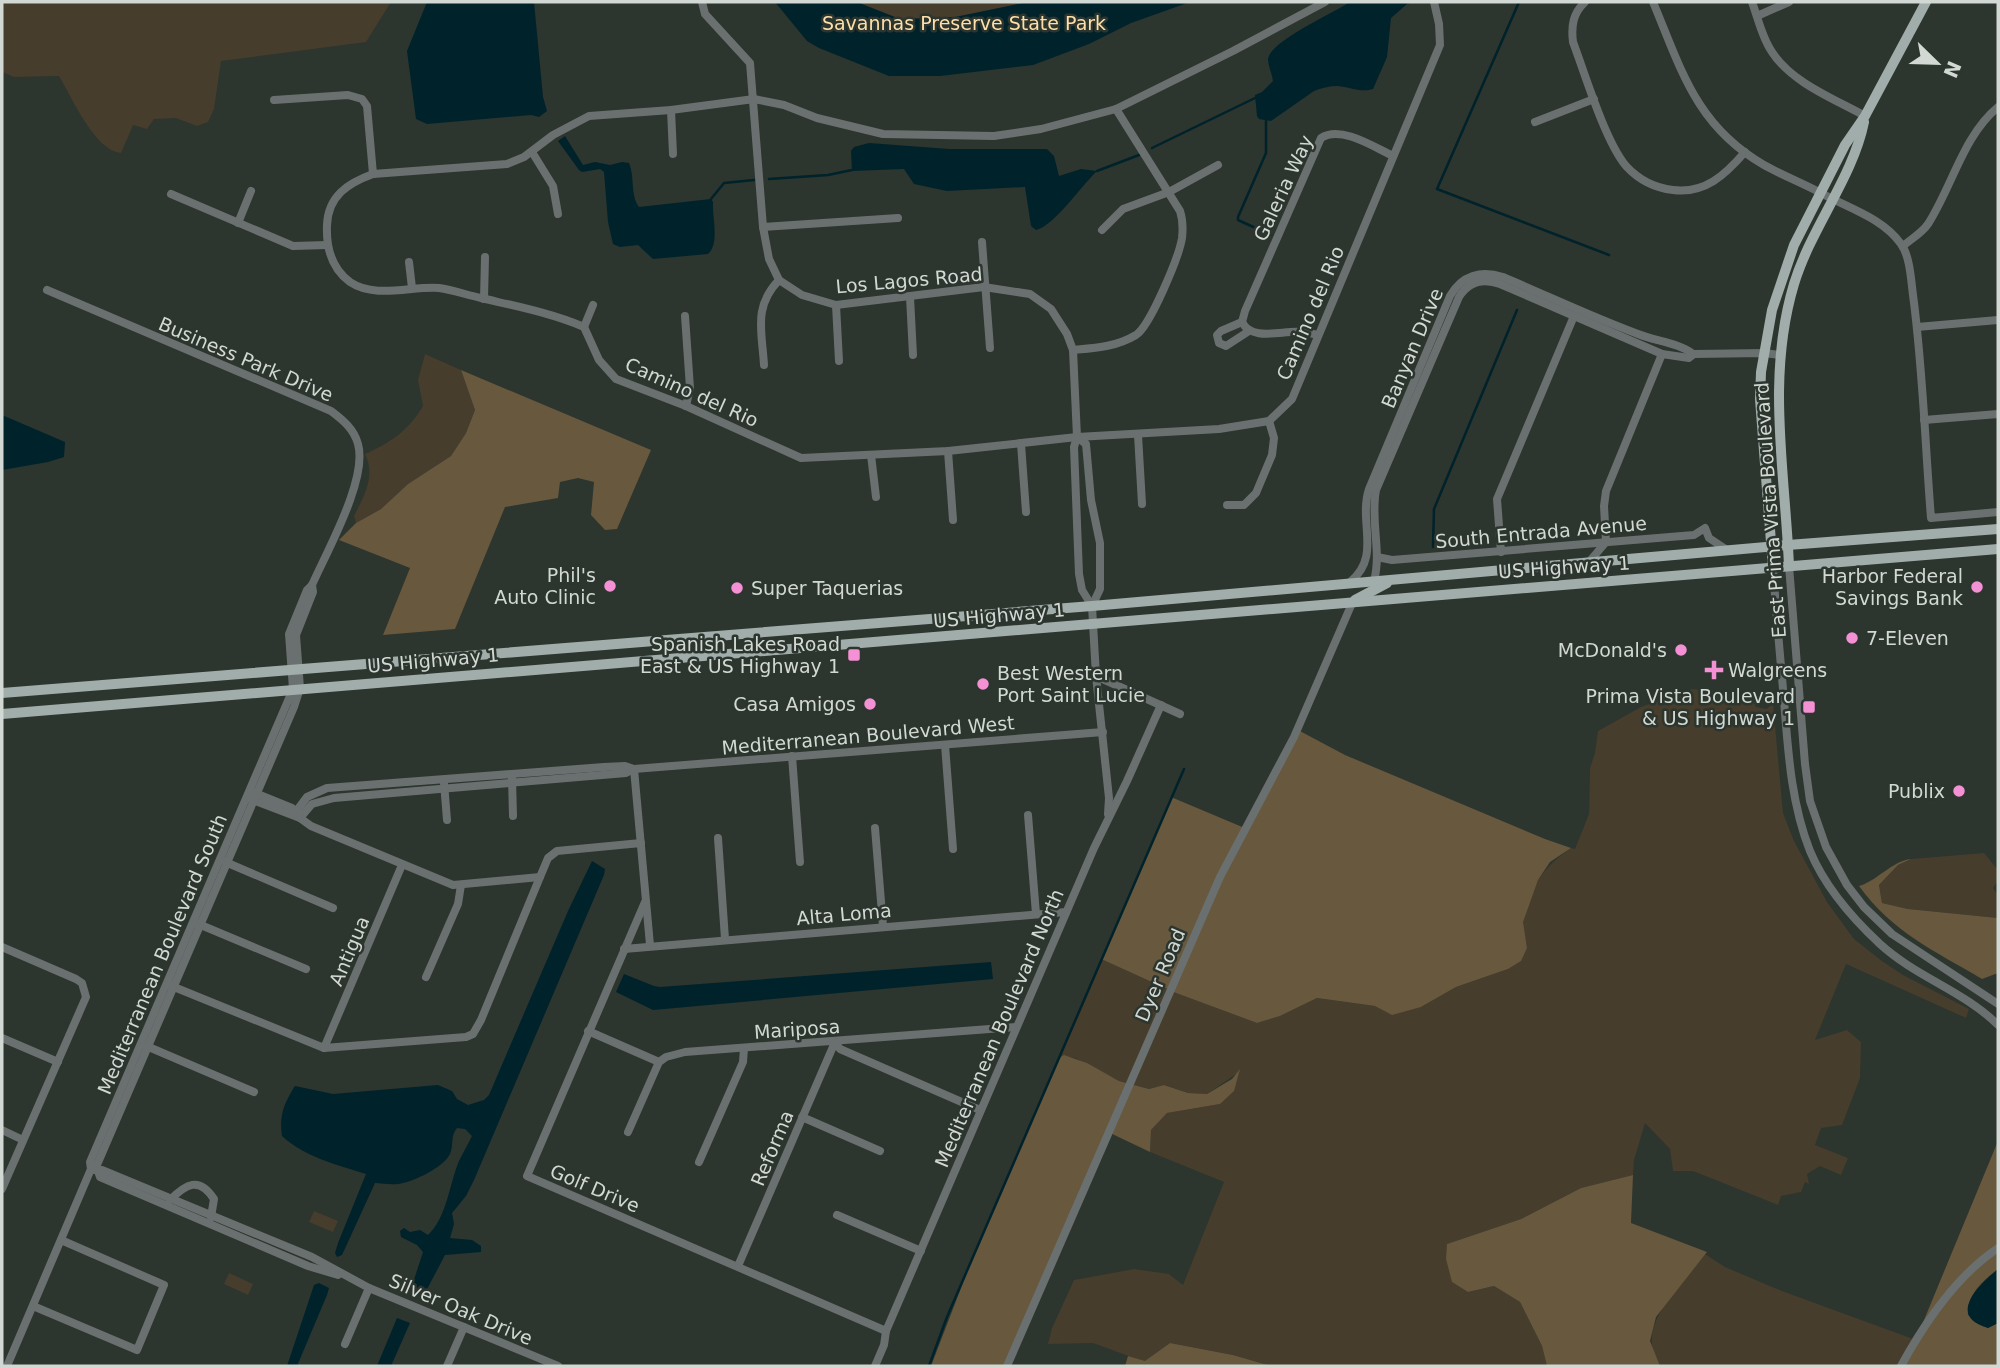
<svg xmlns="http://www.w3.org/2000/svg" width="2000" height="1368" font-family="'DejaVu Sans',sans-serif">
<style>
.green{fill:#463d2c}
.forest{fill:#67583e}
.water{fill:#00222b}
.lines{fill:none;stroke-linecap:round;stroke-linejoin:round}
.stream{stroke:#00222b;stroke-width:2.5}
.minor{stroke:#6a706f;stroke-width:8}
.major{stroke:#a0adaa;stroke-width:10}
.poi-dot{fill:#f491d4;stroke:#2c352e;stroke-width:2.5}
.labels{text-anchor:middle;stroke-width:5;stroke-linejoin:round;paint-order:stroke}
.park-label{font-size:19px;fill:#fddfab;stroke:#2c352e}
.street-label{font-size:19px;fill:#d2d8d3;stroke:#2c352e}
.poi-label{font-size:19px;fill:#d2d8d3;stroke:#2c352e;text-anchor:end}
</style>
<rect width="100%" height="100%" fill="#2c352e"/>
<g class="green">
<path d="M2 2H391L366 42 221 61 214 109 208 122 197 126 176 118 154 119 147 129 133 125 121 153C95 151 72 98 59 76L14 77 2 72Z"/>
<polygon points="827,2 1102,2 913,45"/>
<path d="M425 354 461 370 475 410 466 433 451 456 408 484 381 509 356 523 354 516C364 496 376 476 365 454 390 443 409 430 423 406L418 380Z"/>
<path d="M1692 689 1751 695 1756 707 1766 709 1773 704 1783 813 1794 841 1827 902 1854 939 1882 961 1903 975 1969 1009 1966 1018 1846 964 1815 1040 1847 1030 1861 1042 1860 1078 1842 1125 1821 1128 1815 1145 1848 1158 1841 1175 1820 1166 1807 1174 1809 1184 1805 1182 1801 1192 1781 1196 1778 1205 1693 1171H1673L1670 1149 1645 1123 1634 1160 1633 1175 1581 1188 1521 1219 1447 1244 1468 1292 1494 1286 1520 1302 1542 1346 1547 1366H1271L1233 1355 1170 1343 1145 1362 1093 1343 1048 1344 1052 1328 1074 1280 1134 1269 1169 1274 1183 1285 1224 1182 1150 1152 1151 1130 1167 1113 1220 1104 1237 1080 1239 1072 1207 1094 1188 1093 1165 1085 1149 1089 1119 1081 1075 1058 1064 1056 1059 1058 1101 959 1176 993 1257 1023 1280 1016 1317 998 1375 1006 1421 1007 1456 987 1508 969 1527 948C1526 940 1522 929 1523 921 1527 888 1546 865 1571 848L1575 849 1589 814 1590 768 1595 753 1598 731 1641 707Z"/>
<polygon points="1984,853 1998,870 1998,881 1993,888 1998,895 1998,918 1908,909 1882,903 1879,885 1898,865 1911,859"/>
<polygon points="314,1211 338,1221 333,1232 309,1222"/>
<path d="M1705 1254 1725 1267 1782 1291 1916 1340 1905 1366H1660C1632 1325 1683 1286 1705 1254Z"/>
<polygon points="229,1273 253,1284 248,1295 224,1284"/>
</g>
<g class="forest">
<polygon points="461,370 651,450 617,529 605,530 591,515 594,482 578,478 560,482 558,498 505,507 455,629 383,635 410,568 339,540 356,523 381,509 408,484 451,456 466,433 475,410"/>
<polygon points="1298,730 1345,755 1545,839 1571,848 1550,862 1538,880 1523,922 1527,948 1521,961 1508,969 1456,987 1421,1007 1392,1015 1375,1006 1317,998 1280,1016 1257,1023 1176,993 1101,959 1171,797 1247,829"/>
<path d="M1911 859 1898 865 1879 885 1882 903 1908 909 1998 918V973L1982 979C1935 951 1892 932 1859 886 1877 881 1892 861 1911 859Z"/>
<polygon points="1064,1055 1087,1063 1119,1081 1149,1089 1164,1085 1188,1093 1207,1094 1232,1079 1240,1069 1234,1091 1220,1104 1167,1113 1151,1130 1150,1152 1108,1132 1009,1366 931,1366 966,1275 1059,1058"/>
<path d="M1998 1141V1269C1983 1281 1967 1294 1968 1315L1988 1328 1998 1323V1366H1905Z"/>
<polygon points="1633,1175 1631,1223 1707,1252 1656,1317 1650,1341 1660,1366 1547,1366 1542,1346 1520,1302 1494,1286 1468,1292 1452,1282 1446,1259 1447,1244 1521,1219 1581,1188"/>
<polygon points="1170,1343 1233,1355 1271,1366 1125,1366 1128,1356 1145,1361"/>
</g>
<g class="water">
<polygon points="427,2 534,2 543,97 547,111 539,117 531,115 427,124 416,119 407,51"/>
<polygon points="775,2 857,2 900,19 955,17 1028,2 1190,2 1131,23 1089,44 1033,65 940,76 889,76 819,48 807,41"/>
<path d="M1350 2H1413L1407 4 1391 18 1387 57 1373 89C1361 93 1350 87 1338 86 1329 86 1321 88 1314 91L1271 121 1259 119 1257 116 1255 95 1262 92 1273 81C1272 73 1268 66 1268 59 1270 41 1334 13 1350 2Z"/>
<path d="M565 136 583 165 595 162 610 165 622 162 629 163C635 177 630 195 639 207L711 199 713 202C712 218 720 243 708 254L653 259 638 245 620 247 613 244 608 222 604 172 600 169 582 172 579 170 558 141Z"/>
<path d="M869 143 949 149H1047L1054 156 1059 176 1081 169 1097 171C1081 186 1054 226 1036 230L1031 226 1025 187 947 191 914 184 904 169 852 171 851 151 854 147Z"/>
<polygon points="2,415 65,442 64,457 48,462 2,470"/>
<path d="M592 861 605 869 604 875 474 1180 466 1196 452 1213 454 1224 450 1238 472 1240 481 1246V1252L445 1255 425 1293H419L411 1289 423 1252 417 1245 401 1237 400 1231 404 1228 410 1232 420 1230 428 1235C447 1217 449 1185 459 1161 463 1153 468 1144 472 1136L465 1129 457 1128C450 1136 454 1145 450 1154 443 1168 413 1182 398 1184 390 1185 382 1183 375 1183L342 1255 337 1257 335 1253 338 1243 366 1174C336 1164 306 1158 282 1136 279 1116 284 1103 295 1086L333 1094 438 1085 452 1091 457 1099 468 1105 484 1100 489 1095 568 911Z"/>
<polygon points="991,962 993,979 653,1010 616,992 624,974 654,986 660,987"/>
<path d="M1998 1269V1323L1988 1328C1946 1316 1979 1285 1998 1269Z"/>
<polygon points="319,1283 329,1288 327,1295 297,1366 287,1366 314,1285"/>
<polygon points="397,1318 410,1323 391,1366 377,1366"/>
</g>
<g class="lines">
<g class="stream">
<polyline points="1519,2 1437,189 1609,255"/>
<polyline points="1266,121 1266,153 1238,217 1238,220 1271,235"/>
<polyline points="1152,148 1255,98"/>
<polyline points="1097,171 1139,155"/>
<polyline points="769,179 828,175 852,170"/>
<polyline points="711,199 724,183 754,180"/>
<polyline points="1433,547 1434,509 1517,310"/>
<polyline points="929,1366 947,1317 1184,769"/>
</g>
<g class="minor">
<polyline points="702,2 705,14 750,63 763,227 769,259 779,280 802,295 836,305 984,287 1030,294 1051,309 1067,334 1073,350 1077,437 1074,447 1079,574 1082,590 1092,606"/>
<path d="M1325 2 1233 51 1116 109 1041 129 994 136 883 134 817 118 784 105 754 99 671 110 589 116 553 135 524 157 507 164 373 174C348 183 328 196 327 225 326 247 331 268 350 282 375 299 411 286 439 288 453 290 467 295 481 298 515 306 551 313 584 327L599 360 616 379 686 406 801 458 948 451 1077 437 1219 429 1269 421 1292 399 1440 45 1439 24 1434 2"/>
<path d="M1585 2C1573 13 1571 26 1573 42 1585 74 1605 141 1626 166 1638 179 1655 188 1673 190 1705 194 1725 175 1745 152"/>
<path d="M1653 2C1681 69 1696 126 1764 165 1782 175 1802 183 1821 193 1848 208 1883 218 1901 244 1910 256 1911 280 1913 295 1923 369 1925 444 1931 518L1998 512"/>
<path d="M1752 2C1758 18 1762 38 1772 52 1792 83 1835 99 1865 116"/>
<polyline points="1757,16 1789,2"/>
<polyline points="274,100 348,95 362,99 367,106 373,174"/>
<polyline points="671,110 673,154"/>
<polyline points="1535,122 1594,99"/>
<polyline points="532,152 553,186 558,214"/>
<polyline points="171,194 293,246 327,245"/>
<polyline points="238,223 251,191"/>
<polyline points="763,227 898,218"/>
<polyline points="1102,230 1123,209 1169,192 1218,165"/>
<polyline points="982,242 990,348"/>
<path d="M1903 246C1911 239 1922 233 1928 224 1952 187 1963 136 1998 107"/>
<polyline points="409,262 412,288"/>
<path d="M47 290 331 411C343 420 354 429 358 444 368 479 327 551 312 585L307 590 289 634 293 689 90 1162 91 1169"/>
<polyline points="910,297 913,355"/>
<polyline points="484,299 485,257"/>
<polyline points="836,305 839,361"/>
<polyline points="685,316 690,388 686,406"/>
<path d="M1242 322 1245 311 1321 138C1341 125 1374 147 1393 156"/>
<path d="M1242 322C1252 342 1283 330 1301 332 1307 332 1312 334 1318 335"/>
<polyline points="1242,322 1221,331 1217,335 1219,343 1226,346 1249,331"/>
<polyline points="584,327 593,305"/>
<polyline points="1917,327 1998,320"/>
<path d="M1073 350C1095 348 1116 347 1136 335 1150 326 1179 257 1182 238 1183 229 1183 220 1180 211L1116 109"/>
<path d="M764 365C762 331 753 307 779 280"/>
<polyline points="1924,420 1998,414"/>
<polyline points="1138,435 1142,504"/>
<polyline points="1077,437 1086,444 1091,500 1100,543 1100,589 1092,606 1096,676 1109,798 1108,814"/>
<polyline points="1021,444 1026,512"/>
<polyline points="948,451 953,520"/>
<polyline points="871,455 876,497"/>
<polyline points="1227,505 1244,505 1256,493 1272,455 1274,438 1269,421"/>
<polyline points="1606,542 1604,506 1606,491 1662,354"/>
<polyline points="1501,552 1497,499 1574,316"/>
<polyline points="1377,557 1392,560 1694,535 1705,528 1709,538 1727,550"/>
<polyline points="1589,562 1606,542"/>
<polyline points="1789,566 1805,764 1810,801 1826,847 1847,885 1864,907 1892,934 1998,1004"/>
<path d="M1773 568C1776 612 1780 656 1784 700 1788 751 1791 803 1810 851 1825 887 1852 918 1880 944 1916 977 1964 991 1998 1025"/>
<path d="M1374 581C1382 551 1370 521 1376 490L1459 297C1469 281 1483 278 1500 284L1662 354 1689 358 1694 354 1764 353 1780 355"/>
<path d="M1350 582C1382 556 1358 523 1369 489L1450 296C1462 275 1481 270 1503 277 1548 296 1592 317 1638 334 1655 341 1679 343 1693 354"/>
<polyline points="1096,676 1180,714"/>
<polyline points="945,745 953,849"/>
<polyline points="792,756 800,862"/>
<polyline points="634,769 650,945"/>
<polyline points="512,778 513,816"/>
<polyline points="444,783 447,820"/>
<polyline points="250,791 292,808 300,818 312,804 334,798 626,773 634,769 1103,732"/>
<polyline points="250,799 300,818 311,826 453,885 540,877 548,858 557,851 641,843"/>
<polyline points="295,813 307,797 327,788 604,767 625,766 634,769"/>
<polyline points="1028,815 1036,914"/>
<polyline points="875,828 883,926"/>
<polyline points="718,838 725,939"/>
<polyline points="223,861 333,908"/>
<polyline points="645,902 527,1176 886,1331"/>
<polyline points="196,923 306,969"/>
<polyline points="2,947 76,979 82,983 86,997 2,1189"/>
<polyline points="624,949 1066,912"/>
<polyline points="426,977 458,904 461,885"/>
<polyline points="169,985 324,1048 466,1037 473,1034 481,1020 540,877"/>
<polyline points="588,1031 659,1062 666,1057 685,1052 1016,1027"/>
<polyline points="2,1038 58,1062"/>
<polyline points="144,1045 254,1092"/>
<polyline points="324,1048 402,865"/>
<polyline points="802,1117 880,1151"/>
<polyline points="2,1130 23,1140"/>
<polyline points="628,1132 659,1062"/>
<polyline points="699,1162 743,1062 744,1048"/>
<polyline points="91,1169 98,1171 102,1170 312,1257 369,1288 558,1366"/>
<polyline points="98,1171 100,1177 308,1266 338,1275"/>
<path d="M170 1200C186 1184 199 1176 214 1199L211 1217"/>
<polyline points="837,1215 921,1251"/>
<polyline points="738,1266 835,1042 840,1049 980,1110"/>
<polyline points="33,1306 137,1350 164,1285 61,1240"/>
<polyline points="345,1344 369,1288"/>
<polyline points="7,1366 91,1169 97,1165 294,707 300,688 296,635 313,592 312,585"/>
<polyline points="447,1366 464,1327"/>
<polyline points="875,1366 884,1345 886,1331 1094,848 1127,781 1161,705"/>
<polyline points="1007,1366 1220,877 1294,737 1353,601"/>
<path d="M1901 1366C1925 1322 1956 1276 1998 1248"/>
</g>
<g class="major">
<path d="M1789 566C1785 471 1766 377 1794 284 1811 228 1853 177 1864 122"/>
<polyline points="1773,568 1760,399 1761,372 1772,310 1794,245 1845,145 1865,116 1926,2"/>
<polyline points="1355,600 1387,583"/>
<polyline points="2,693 1092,606 1788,545 1998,529"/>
<polyline points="2,714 1998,549"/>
</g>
</g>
<g class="poi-dot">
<circle cx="610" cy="586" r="7"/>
<circle cx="1977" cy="587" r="7"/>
<circle cx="737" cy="588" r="7"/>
<circle cx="1852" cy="638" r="7"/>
<circle cx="1681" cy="650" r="7"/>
<rect x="847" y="648" width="14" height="14" rx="3.5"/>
<path d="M1710.5 659.5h7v7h7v7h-7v7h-7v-7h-7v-7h7z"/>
<circle cx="983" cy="684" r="7"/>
<circle cx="870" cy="704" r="7"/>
<rect x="1802" y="700" width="14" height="14" rx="3.5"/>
<circle cx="1959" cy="791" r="7"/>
</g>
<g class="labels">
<g class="park-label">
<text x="964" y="30">Savannas Preserve State Park</text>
</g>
<g class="street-label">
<text transform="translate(1283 188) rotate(-65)" y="7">Galeria Way</text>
<text transform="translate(909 280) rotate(-5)" y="7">Los Lagos Road</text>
<text transform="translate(1310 313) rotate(-67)" y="7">Camino del Rio</text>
<text transform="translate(1412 348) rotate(-67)" y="7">Banyan Drive</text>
<text transform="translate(246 359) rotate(23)" y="7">Business Park Drive</text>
<text transform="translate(692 392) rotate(24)" y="7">Camino del Rio</text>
<text transform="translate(1770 510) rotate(-94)" y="7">East Prima Vista Boulevard</text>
<text transform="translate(1541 532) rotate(-5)" y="7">South Entrada Avenue</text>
<text transform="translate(1564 567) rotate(-4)" y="7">US Highway 1</text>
<text transform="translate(999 615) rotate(-5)" y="7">US Highway 1</text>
<text transform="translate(433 660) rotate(-5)" y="7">US Highway 1</text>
<text transform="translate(868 735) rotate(-5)" y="7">Mediterranean Boulevard West</text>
<text transform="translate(844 914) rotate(-5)" y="7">Alta Loma</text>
<text transform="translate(349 951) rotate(-67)" y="7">Antigua</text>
<text transform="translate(162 954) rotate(-67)" y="7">Mediterranean Boulevard South</text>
<text transform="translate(1160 975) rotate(-67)" y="7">Dyer Road</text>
<text transform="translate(999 1028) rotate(-67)" y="7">Mediterranean Boulevard North</text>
<text transform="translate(797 1029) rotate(-4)" y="7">Mariposa</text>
<text transform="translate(772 1148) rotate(-67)" y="7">Reforma</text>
<text transform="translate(595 1188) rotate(23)" y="7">Golf Drive</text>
<text transform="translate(461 1309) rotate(23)" y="7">Silver Oak Drive</text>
</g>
<g class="poi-label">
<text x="596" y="582">Phil's<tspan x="596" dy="22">Auto Clinic</tspan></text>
<text x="1963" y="583">Harbor Federal<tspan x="1963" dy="22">Savings Bank</tspan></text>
<text x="751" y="595" text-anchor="start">Super Taquerias</text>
<text x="1866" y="645" text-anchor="start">7-Eleven</text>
<text x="840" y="651">Spanish Lakes Road<tspan x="840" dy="22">East &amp; US Highway 1</tspan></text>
<text x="1667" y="657">McDonald's</text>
<text x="1728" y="677" text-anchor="start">Walgreens</text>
<text x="997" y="680" text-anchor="start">Best Western<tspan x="997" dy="22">Port Saint Lucie</tspan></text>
<text x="1795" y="703">Prima Vista Boulevard<tspan x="1795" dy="22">&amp; US Highway 1</tspan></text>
<text x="856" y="711">Casa Amigos</text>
<text x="1945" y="798">Publix</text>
</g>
</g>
<rect width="2000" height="1368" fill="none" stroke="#d2d8d3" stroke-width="7"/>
<g transform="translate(1937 63) rotate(113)" stroke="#2c352e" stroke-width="5" paint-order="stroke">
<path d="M0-5L12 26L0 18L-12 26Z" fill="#d2d8d3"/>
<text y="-10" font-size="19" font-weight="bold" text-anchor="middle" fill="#d2d8d3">N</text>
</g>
</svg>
